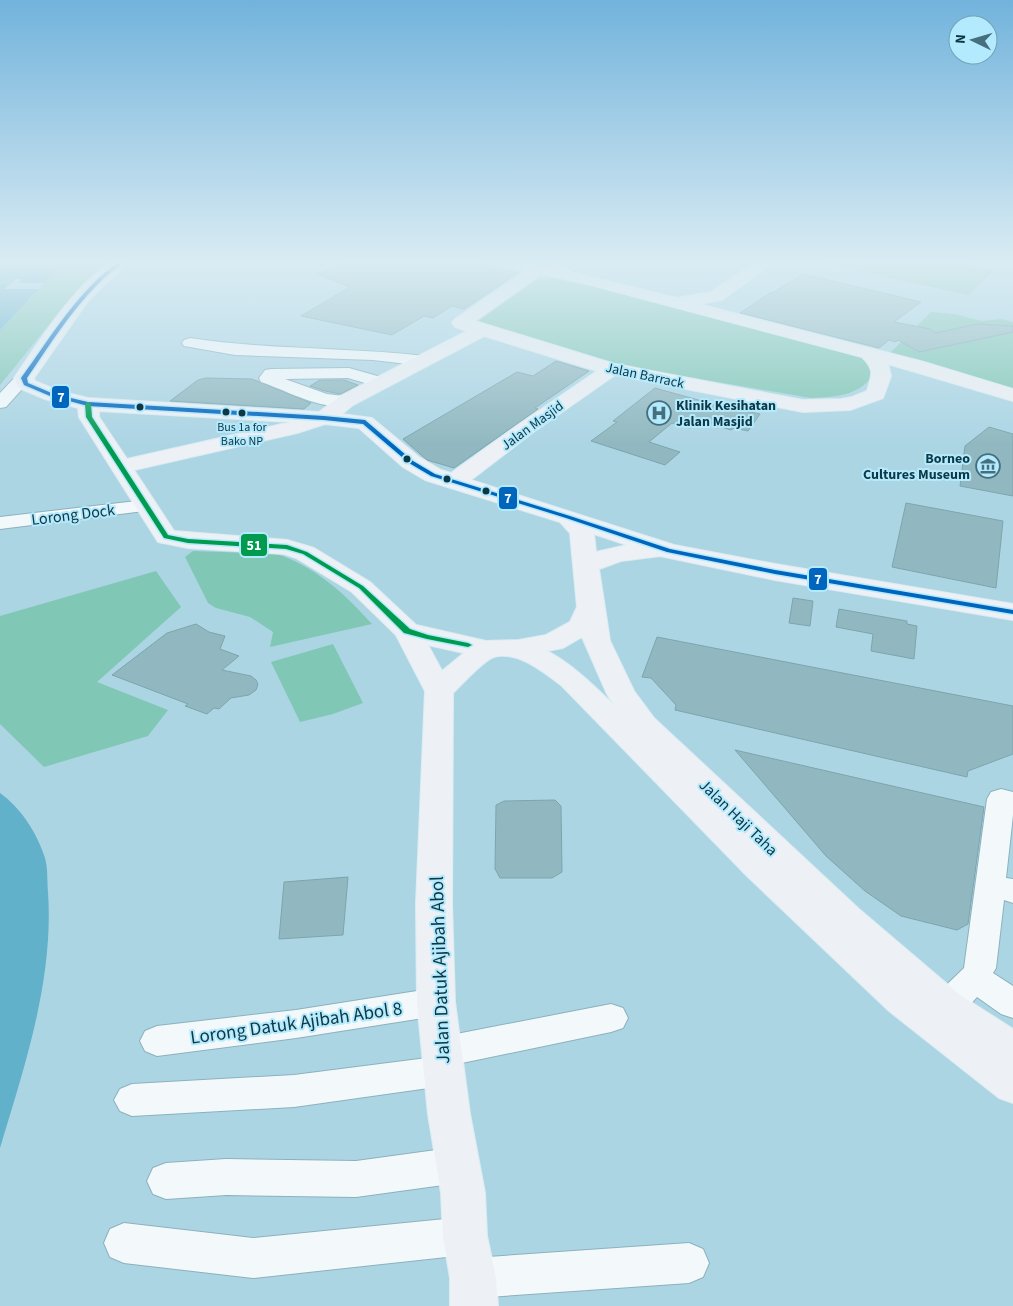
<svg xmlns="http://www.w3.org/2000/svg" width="1013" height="1306" font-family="'Source Sans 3',sans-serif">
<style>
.green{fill:#81c7b6}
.water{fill:#62b1cb}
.pier{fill:#acd5e4}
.building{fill:#91b8c0;stroke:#7ba5ae}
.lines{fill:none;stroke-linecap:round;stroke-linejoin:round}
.minor-casing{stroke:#8cb1be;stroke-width:2}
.major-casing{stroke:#daecf3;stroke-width:2}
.minor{fill:#f3f9fb;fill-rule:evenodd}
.major{fill:#edf0f4;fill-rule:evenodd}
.bus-1-casing{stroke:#b4eafe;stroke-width:3}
.bus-2-casing{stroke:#b4eafe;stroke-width:3}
.bus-1{fill:#0065bd;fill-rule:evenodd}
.bus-2{fill:#019b50;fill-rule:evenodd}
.bus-dot{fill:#0d3845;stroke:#b4eafe;stroke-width:2}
.labels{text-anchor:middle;stroke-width:4;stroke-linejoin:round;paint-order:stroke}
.far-bus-label{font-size:12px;fill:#0d3845;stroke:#b4eafe}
.far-street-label{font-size:14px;fill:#0d3845;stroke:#b4eafe}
.far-poi-label{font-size:14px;font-weight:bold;fill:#0d3845;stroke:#b4eafe;text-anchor:start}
.street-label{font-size:16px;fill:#0d3845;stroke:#b4eafe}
.near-street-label{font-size:19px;fill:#0d3845;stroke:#b4eafe}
.line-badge{stroke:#b4eafe;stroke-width:2}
.badge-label{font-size:14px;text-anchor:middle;font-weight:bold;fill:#fff}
</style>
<rect width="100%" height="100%" fill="#acd5e4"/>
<g class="green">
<polygon points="65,261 110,261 83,283 0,385 0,330"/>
<polygon points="952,261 995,270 968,295 819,262"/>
<path d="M552 278H569L585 282 863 358 875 370C864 396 835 397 811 398L618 365 478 325 477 322 536 280Z"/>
<polygon points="931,312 954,314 982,321 1001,319 1013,322 1013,389 890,353"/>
<path d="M193 551 277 554C316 567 345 594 372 624L270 647 273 632 250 617 216 608 208 603 185 557Z"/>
<polygon points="156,571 181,607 97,682 168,710 148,736 44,767 0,724 0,616"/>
<polygon points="333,644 363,703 333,714 300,722 271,662"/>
</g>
<g class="water">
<polygon points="0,261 65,261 0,330"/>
<path d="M0 793C21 808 37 833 45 858 48 868 47 881 48 892 54 979 25 1065 0 1148Z"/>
</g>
<polygon class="pier" points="15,279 22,279 19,283 44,283 38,289 5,289"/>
<g class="building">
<polygon points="354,261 460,261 518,273 464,309 452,306 433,318 424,316 392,335 301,316 350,287 317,274"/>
<polygon points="803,274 921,302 894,322 930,329 936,333 977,324 1013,326 1013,332 919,352 898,340 896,342 889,340 879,348 740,313 770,293 772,293"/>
<polygon points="556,361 589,371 535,408 538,409 454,468 427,460 403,439 517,372 533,376"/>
<polygon points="206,378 252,379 311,403 304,409 170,401 198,380"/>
<polygon points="320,380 344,380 358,385 341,394 325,391 310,386"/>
<polygon points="655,388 720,406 760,414 748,431 734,428 731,430 699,420 690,428 672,423 649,442 680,452 665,465 591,441 617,422 613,421"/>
<polygon points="989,427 1013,434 1013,496 960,486 965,446"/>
<polygon points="906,503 1003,521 996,588 892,567"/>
<polygon points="793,598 813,601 810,626 789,623"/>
<polygon points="839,609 907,621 907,624 917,626 914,659 871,651 873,634 836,627"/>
<polygon points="196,624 209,632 225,636 220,649 239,656 222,670 251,676 256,680 258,684 256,690 249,695 231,698 219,709 214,708 207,714 185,706 188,704 112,675 167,633"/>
<polygon points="657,637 1013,706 1013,754 968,771 967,777 675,710 676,705 651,678 642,677"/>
<polygon points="735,750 984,807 968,924 957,930 901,916 865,891 826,856"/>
<polygon points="555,800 561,806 562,872 552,878 500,878 495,869 496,805 504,801"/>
<polygon points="348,877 343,935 279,939 284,882"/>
</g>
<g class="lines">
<g class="minor-casing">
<g id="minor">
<path d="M553 261H567L565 265 577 275 570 279C563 277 554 272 550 266Z"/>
<path d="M190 338C268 350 347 347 425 356L431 358 433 361 431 364 425 366 373 360 235 355 184 346 182 343 184 340Z"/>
<path d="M349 368 388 379 390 383 388 387 382 388 348 378 285 379 327 394 352 397 355 401 352 405C323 412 288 391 261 382L259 378 265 370 271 369Z"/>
<polygon points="24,373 30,374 32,378 6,407 0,408 0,393 18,374"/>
<polygon points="145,500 152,502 155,506 152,510 0,529 0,517"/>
<path d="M1001 789 1013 792V815L1006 878 1013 879V903L1004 900 996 968 993 973 1013 986V1018L1001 1014 977 997C963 1012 958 1024 935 1016L931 1006 935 996 964 968 987 799 991 792Z"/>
<polygon points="436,988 448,992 452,1002 448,1012 436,1016 296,1038 157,1056 145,1051 140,1041 145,1031 157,1026 296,1010"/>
<polygon points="611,1004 623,1008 628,1018 623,1028 611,1032 457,1064 460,1071 455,1082 443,1086 294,1107 132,1116 120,1111 114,1100 120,1089 132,1084 294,1075 427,1058 424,1052 429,1041 441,1037"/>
<polygon points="458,1147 471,1152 477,1165 471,1178 458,1183 356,1197 226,1195 166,1199 153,1194 147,1181 153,1168 166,1163 226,1159 356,1161"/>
<polygon points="465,1217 479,1222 484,1236 479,1250 465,1255 253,1278 124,1263 110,1257 104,1243 110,1229 124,1223 253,1238"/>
<polygon points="689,1243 703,1249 709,1263 703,1277 689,1283 473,1298 459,1292 453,1278 459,1264 473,1258"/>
</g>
</g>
<g class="major-casing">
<path id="major" d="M112 261H131L102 287 88 301 34 378 35 381 59 391 88 398 319 412 339 397 467 331 455 327 452 323 455 319 525 271 498 264 496 261H526L677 298 711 292 757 261H776L722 300 699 304 924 362 1013 389V401L888 364 891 376 883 398 850 410 803 412 615 375 532 433 471 480 674 545 775 564 1013 604V620L775 580 660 556 621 561 599 569 610 641 634 691 654 718 859 909 960 995 1013 1029V1103L999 1098 889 1011 748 877 562 686C545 673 517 650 494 657 484 660 461 685 453 693L452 904 455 1002 470 1114 485 1193 487 1236 496 1278 498 1306H450V1278L443 1236 441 1193 428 1114 417 1002 416 904 425 691 396 635 352 592 296 558 284 554 188 548 158 542 79 417 78 408 45 399 19 388 14 378C42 338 71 289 112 261ZM541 274 591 285 862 357C875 370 872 374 867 391L852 397 841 399 803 400 615 364 475 321ZM484 336 597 371 518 425 451 473 441 470 419 457 372 418 342 414 353 405ZM99 411 291 422 127 459 99 417ZM325 424 359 428 403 467 425 480 560 522 570 533 577 607 570 622 546 635 519 640 486 641 416 625 370 582 314 548 287 540 174 531 134 470 297 433ZM594 534 627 545 596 552ZM582 637 607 694 614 705C592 684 573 665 547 651L563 648ZM428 645 464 653 442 671Z"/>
</g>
<use href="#minor" class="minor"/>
<use href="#major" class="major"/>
<g class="bus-1-casing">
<path id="bus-1" d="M120 261H125C116 269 106 275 98 284 70 312 49 346 27 378L28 383 54 394 88 402 324 416 365 420 413 461 435 474 570 516 670 549 775 570 1013 610V614L775 574 667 552 566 518 431 476 409 463 363 424 324 420 88 406 50 396 24 385 21 378C51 337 78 290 120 261Z"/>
</g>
<g class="bus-2-casing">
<polygon id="bus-2" points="88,402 91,404 92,417 168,535 188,539 287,545 307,552 363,586 410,629 428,635 468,643 472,645 468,647 427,639 404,633 359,588 303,554 286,549 188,543 164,538 86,417 85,404"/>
</g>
<use href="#bus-1" class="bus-1"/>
<use href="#bus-2" class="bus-2"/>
</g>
<linearGradient id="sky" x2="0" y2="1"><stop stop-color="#72b3dc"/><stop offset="0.59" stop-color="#daecf3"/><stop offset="1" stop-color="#daecf3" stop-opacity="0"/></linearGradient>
<rect width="1013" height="444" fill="url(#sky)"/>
<defs>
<g id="hospital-ring" transform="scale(1.25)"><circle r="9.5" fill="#b4eafe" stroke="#456f7d" stroke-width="1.5"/><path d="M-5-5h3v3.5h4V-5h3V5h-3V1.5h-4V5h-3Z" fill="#456f7d"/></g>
<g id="museum-ring" transform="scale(1.25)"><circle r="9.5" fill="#b4eafe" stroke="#456f7d" stroke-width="1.5"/><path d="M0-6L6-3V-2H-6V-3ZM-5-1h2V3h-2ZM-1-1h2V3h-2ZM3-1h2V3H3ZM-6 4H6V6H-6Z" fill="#456f7d"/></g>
</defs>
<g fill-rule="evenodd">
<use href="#hospital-ring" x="659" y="413"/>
<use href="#museum-ring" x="988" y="466"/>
</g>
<g class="bus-dot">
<circle cx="140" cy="407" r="4.5"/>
<circle cx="226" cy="412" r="4.5"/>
<circle cx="242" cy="413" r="4.5"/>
<circle cx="407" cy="459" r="4.5"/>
<circle cx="447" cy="479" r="4.5"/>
<circle cx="486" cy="491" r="4.5"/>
</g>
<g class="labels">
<g class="far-bus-label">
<text x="242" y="431">Bus 1a for<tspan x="242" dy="14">Bako NP</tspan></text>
</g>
<g class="far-street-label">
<text transform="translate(645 375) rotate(12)" y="5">Jalan Barrack</text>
<text transform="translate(532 425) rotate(-36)" y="5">Jalan Masjid</text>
</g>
<g class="far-poi-label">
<text x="676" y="410">Klinik Kesihatan<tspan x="676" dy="16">Jalan Masjid</tspan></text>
<text x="970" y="463" text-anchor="end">Borneo<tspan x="970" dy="16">Cultures Museum</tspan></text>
</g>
<g class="street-label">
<text transform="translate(73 514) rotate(-7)" y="6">Lorong Dock</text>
<text transform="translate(739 817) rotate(44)" y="6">Jalan Haji Taha</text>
</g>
<g class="near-street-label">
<text transform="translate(439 970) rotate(-92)" y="7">Jalan Datuk Ajibah Abol</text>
<text transform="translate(296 1022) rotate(-8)" y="7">Lorong Datuk Ajibah Abol 8</text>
</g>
</g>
<g class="line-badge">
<rect x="51" y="385" width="19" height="24" rx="5" fill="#0065bd"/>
<rect x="498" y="486" width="20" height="24" rx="5" fill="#0065bd"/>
<rect x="240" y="533" width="28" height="24" rx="5" fill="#019b50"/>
<rect x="808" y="567" width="20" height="24" rx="5" fill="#0065bd"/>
</g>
<g class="badge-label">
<text x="61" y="402">7</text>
<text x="508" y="503">7</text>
<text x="254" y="550">51</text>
<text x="818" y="584">7</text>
</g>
<g transform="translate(973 40) rotate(275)"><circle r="24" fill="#b4eafe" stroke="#71a3b4"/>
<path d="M0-4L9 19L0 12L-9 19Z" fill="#456f7d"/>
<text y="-8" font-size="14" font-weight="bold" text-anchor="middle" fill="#0d3845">N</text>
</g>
</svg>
